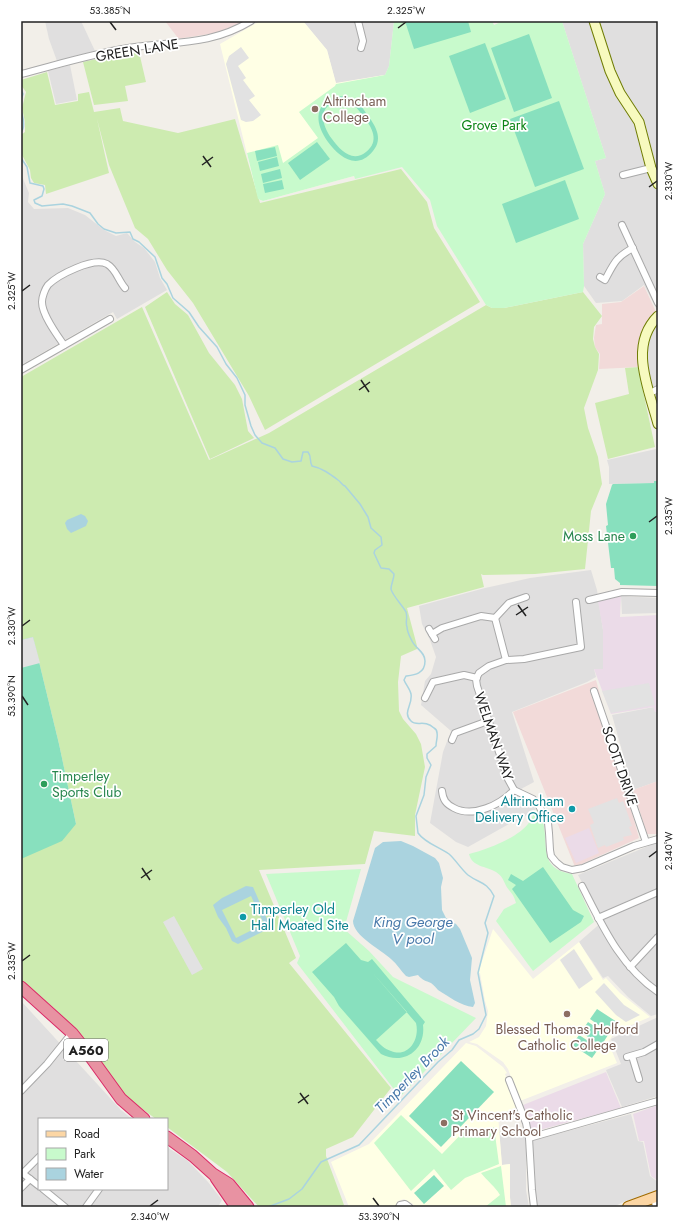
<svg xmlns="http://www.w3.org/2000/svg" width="679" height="1228" font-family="Jost,sans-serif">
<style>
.residential{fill:#e0dfdf}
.commercial{fill:#f2dad9}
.industrial{fill:#ebdbe8}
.education{fill:#ffffe5}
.grass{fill:#cdebb0}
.park{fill:#c8facc}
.pitch{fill:#88e0be;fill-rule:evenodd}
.parking{fill:#e2e2e2}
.water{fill:#aad3df;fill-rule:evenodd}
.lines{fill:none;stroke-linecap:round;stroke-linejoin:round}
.stream{stroke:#aad3df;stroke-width:1.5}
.street-casing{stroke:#a9a9a9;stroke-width:8}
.secondary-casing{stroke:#707d05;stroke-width:11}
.primary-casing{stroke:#a06b00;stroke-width:12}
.highway-casing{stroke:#dc2a67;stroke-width:13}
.street{stroke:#fff;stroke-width:6}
.secondary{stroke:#f7fabf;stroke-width:9}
.primary{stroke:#fcd6a4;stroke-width:10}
.highway{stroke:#e892a2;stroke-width:11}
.ticks{fill:none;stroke:#222;stroke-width:1.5}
.education-dot{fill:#8d6e63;stroke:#fff;stroke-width:1.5}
.leisure-dot{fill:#2e9e5b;stroke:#fff;stroke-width:1.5}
.culture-dot{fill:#0f9aa8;stroke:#fff;stroke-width:1.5}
.labels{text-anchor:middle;stroke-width:3.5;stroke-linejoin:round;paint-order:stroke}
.shield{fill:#fff;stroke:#646464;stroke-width:1}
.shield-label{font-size:13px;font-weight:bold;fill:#222}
.street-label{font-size:14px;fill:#222;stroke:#fff}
.education-label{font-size:14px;fill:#785e54;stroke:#fff;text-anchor:start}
.park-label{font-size:14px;fill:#0c8416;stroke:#fff}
.leisure-label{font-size:14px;fill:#27864d;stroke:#fff;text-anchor:end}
.culture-label{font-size:14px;fill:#0d838f;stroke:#fff;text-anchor:end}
.water-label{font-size:15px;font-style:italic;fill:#4a7aab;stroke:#fff}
.neatline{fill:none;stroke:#222;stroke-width:1.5}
.ticks-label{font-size:10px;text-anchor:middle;fill:#222}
</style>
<rect width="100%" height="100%" fill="#f2efe9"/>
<g class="residential">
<polygon points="45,21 81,21 95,51 61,62 57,61 49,39"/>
<polygon points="303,21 394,21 389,66 385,75 336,84 327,50"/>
<polygon points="562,21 658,21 658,312 644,285 622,301 596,303 584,286 583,244 605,194 595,161 606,158"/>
<polygon points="70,65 77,100 56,104 48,71"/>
<polygon points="21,174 29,193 28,202 34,209 68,208 85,215 104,230 116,236 127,233 135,242 144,248 155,262 160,278 167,290 117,319 113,312 21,365"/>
<polygon points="658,316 658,424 643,366 645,337"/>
<polygon points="656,449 658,454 658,481 654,481 654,483 609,484 609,467 607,460"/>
<polygon points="591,570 597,590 603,630 603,669 594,669 596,677 587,682 512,712 534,782 521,789 516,795 532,803 536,809 518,821 509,824 468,847 456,842 430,823 443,752 451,731 421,705 425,681 431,674 436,657 430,640 422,624 419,606 485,588 530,578"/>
<polygon points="621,596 658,598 658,613 622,614"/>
<polygon points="654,707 655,712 658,712 658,781 633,790 612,715"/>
<polygon points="658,842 658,1014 651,1016 628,997 608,976 603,978 579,942 603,921 578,875"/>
<polygon points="21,1001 121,1110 132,1119 39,1119 39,1189 167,1189 167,1147 188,1161 208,1182 222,1200 218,1207 21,1207"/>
<polygon points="658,1017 658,1096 622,1107 606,1070 621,1064 611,1039"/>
<polygon points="631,1114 638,1141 643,1142 650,1176 658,1182 658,1191 621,1203 614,1207 538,1207 535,1201 531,1141"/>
<polygon points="522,1128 526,1141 526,1190 529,1207 511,1207 510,1198 509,1164 502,1165 499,1132"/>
</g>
<g class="commercial">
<polygon points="165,21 245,21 216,33 183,38 178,38"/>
<polygon points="644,286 657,314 640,367 599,369 600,354 595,347 594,338 596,325 602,324 602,304 621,302"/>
<polygon points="596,680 639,838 575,867 513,712"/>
<polygon points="658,781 658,834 647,834 633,790"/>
</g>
<g class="industrial">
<polygon points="621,596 620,617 658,615 658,712 655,712 653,707 611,714 594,669 603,669 603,630 598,601"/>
<polygon points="589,828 599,853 576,863 565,838"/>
<polygon points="606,1072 621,1108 532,1132 523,1105"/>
<polygon points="658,1105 658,1181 651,1176 644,1141 639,1141 633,1114"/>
</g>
<g class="education">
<polygon points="260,21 299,21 300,23 303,21 327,50 336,83 384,75 355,179 354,176 263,201 258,199 220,44"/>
<polygon points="493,929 533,979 579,942 603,980 606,978 620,993 650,1017 615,1032 608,1042 617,1063 520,1101 508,1069 503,1062 477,1044 469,1042 479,1037 486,1026 488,1011 485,1001 480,973 478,973"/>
<polygon points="466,1043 476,1046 503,1067 507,1073 505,1074 518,1107 498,1115 502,1165 510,1164 510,1197 511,1207 414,1207 413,1204 404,1199 398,1201 395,1207 349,1207 331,1162 369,1144"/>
</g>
<g class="grass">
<polygon points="127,52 139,52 146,82 125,86 128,101 94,105 83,62"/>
<polygon points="47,72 55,105 78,101 78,94 89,92 94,112 120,108 123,121 178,133 235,119 260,203 401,169 427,202 434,228 480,302 265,430 249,396 193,303 167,270 148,239 135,228 109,165 97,119 109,173 46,194 45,185 34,183 31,178 30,170 21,153 21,135 25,132 25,122 22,108 26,92 21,85 21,80"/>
<polygon points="167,292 175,304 188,315 209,353 235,385 242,399 248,431 254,438 210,459 145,307"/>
<polygon points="583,292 602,316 594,327 593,339 595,347 599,354 598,370 584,408 588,428 598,457 602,484 591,511 585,569 535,574 483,575 481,574 484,587 407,608 417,646 417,649 401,656 398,682 399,711 403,719 416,734 421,744 425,767 415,815 415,836 374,831 365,864 259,870 296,958 289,963 391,1088 353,1137 326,1149 326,1156 344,1205 342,1207 259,1207 227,1172 167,1127 167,1119 156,1119 130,1100 123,1093 77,1031 55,1009 21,980 21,859 76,824 59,744 33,637 21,640 21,377 142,307 209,460 269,433 486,305 492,308 504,308"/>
<polygon points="640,367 643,391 655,447 608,459 595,403 629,394 625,368"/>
</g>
<g class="park">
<polygon points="394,21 492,21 494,25 503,21 562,21 606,158 595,161 605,194 583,244 584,286 583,292 504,308 492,308 486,305 437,226 430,200 402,167 355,179 354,176 263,201 258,199 247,153 278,145 283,163 318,138 299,112 335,86 336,84 385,75 389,66"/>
<path d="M537 810C539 814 541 818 543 822 549 845 538 869 572 874L594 922 533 971 496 921 504 909 516 903C514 896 513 895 509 890 503 883 505 878 496 872 486 866 472 867 469 854 486 850 517 838 528 824 532 819 532 815 537 810Z"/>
<polygon points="361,869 344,929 369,951 393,977 476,1018 400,1097 297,963 300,956 266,874"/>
<polygon points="401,1115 442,1154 468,1127 480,1138 494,1127 499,1164 465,1178 451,1190 434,1169 411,1191 374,1143"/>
<path d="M501 1166 506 1207H485L500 1195C495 1186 487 1181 481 1173Z"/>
</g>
<g class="pitch">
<polygon points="405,21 468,21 471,32 414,49"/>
<polygon points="529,34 552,98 514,112 491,48"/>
<polygon points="485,43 506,99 470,113 449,56"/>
<path d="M336 97C341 96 346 96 351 98 358 101 362 107 366 113 375 125 384 138 373 151 357 171 339 157 328 142 316 125 312 105 336 97ZM340 101C352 100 357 108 364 117 372 128 380 141 366 152 352 163 340 150 332 139 321 124 317 105 340 101Z"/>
<polygon points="559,101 584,169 535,187 510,119"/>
<polygon points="317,142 330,159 300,180 288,163"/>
<polygon points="275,147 277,156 257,161 255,151"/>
<polygon points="277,157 279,166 260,171 258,162"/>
<polygon points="280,169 282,178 263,183 261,174"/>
<polygon points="282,180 284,189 265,193 263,184"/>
<polygon points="565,180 579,219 516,243 502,204"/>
<polygon points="654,481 658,481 658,586 620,585 620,583 615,579 614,568 611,568 606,526 608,525 606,504 612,485 613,484 654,483"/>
<polygon points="33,637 59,744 76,824 62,841 21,859 21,640"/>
<polygon points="543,867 573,910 584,916 581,922 550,943 512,889 516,885 508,880 511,874 523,881"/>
<path d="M346 943 361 960 368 962 372 959 425 1022 423 1025C426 1050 404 1066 381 1054L339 1006 334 997 312 972ZM371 971 416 1023C420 1039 409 1058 391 1051 384 1049 380 1044 376 1040L407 1012Z"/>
<polygon points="597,1009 617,1022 610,1033 590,1019"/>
<polygon points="588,1022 608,1035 601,1046 581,1032"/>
<polygon points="579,1035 599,1048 592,1058 572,1045"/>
<polygon points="461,1061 494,1092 441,1147 409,1116"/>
<polygon points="434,1175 444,1186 424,1204 414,1193"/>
</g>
<g class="parking">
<polygon points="241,47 249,58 238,66 246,78 243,80 255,96 249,100 261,115 253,121 246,122 241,120 226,64 229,56"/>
<polygon points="33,637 40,663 21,668 21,640"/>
<polygon points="649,683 655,705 611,713 602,691"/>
<polygon points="617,798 619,803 623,801 632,826 629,827 632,835 623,837 624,840 606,847 605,845 598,848 590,825 594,823 588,809"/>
<polygon points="174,916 203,969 192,975 163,922"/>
<polygon points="574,949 593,979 579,989 560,960"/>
<polygon points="604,983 624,1005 640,1015 626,1022 616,1015 595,992"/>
</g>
<g class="water">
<polygon points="81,514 85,516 88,521 86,526 71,533 67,529 65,523 67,520"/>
<path d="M401 841 413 846 435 858 439 863 443 878 441 887 442 910 446 918 456 924 460 929 470 953 472 958 470 980 475 1003 473 1007C461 1006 448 996 438 990 436 988 434 985 431 983 426 981 422 980 418 975L409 977 406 976C401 971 397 964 391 959 382 950 353 936 353 921L375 848 383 842Z"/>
<path d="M246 886 253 887 270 926 268 929 238 944 232 941 226 928 218 917 213 905 222 898ZM251 896 264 924 236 938 222 910Z"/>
</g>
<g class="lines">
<g class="stream">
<polyline points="21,89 23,94 21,100"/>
<path d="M21 111C23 117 26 127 21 132"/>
<path d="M21 158 27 167 30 183 43 186 44 189 42 196 34 200 35 203 42 206 63 204 72 206 90 213 98 224 104 229 116 233 130 232 133 239 139 242 155 257 162 278 167 284 173 298 189 312 199 327 217 347 226 364 237 378 245 395V405L251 426 255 435 262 443 275 448 283 459 292 462 301 461 303 452H308C312 457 309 461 312 466 322 468 330 474 338 480 341 482 342 485 345 486L360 504 368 517 371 528 381 537 382 545 375 550 374 553 381 568 389 569 394 574C394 579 391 584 391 589 392 595 403 606 406 612 408 618 405 622 407 627 407 632 410 637 412 641 416 649 425 652 425 661 425 674 414 675 406 676L404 680C406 685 410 689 411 694 413 705 402 712 411 721 417 727 424 719 434 728 436 729 437 730 437 733 438 737 436 741 436 746L427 754V758L431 765 426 777 424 795 416 816 418 833C425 843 439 847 449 854 455 859 461 869 468 875 480 884 486 881 494 896L485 923 488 933 478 973 486 1015 479 1029 473 1034 459 1040 452 1050 438 1062 359 1145 321 1162 302 1189 289 1199 268 1207"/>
</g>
<g class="street-casing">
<g id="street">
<polyline points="358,21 363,41 361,48"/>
<path d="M21 74C56 65 92 54 128 48 173 41 210 46 251 21"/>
<polyline points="623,175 651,168"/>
<polyline points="622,225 658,303"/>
<path d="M600 277 605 280C614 263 616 257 633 248"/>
<path d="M64 345C57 335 42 315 42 302 42 297 45 289 48 285 58 275 93 257 107 264 116 269 118 280 125 288"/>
<polyline points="21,370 110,319"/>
<polyline points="650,393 658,389"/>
<polyline points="589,600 622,592 658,593"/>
<polyline points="576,602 581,647 524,659 506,660 489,666 479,673 476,679 477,686 508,779 514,790 533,799 538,804 548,823 549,833 550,850 551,856 556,862 562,867 572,870 583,868 634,846 658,839"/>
<polyline points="495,618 506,660"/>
<polyline points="495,618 509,603 526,597"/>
<polyline points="429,629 435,639"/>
<polyline points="432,634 442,628 481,616 495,618"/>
<polyline points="594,691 646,842"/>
<polyline points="425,698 433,682 464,675 477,678"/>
<polyline points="452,740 455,733 488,721"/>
<path d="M442 791C443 800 446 804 454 808 473 818 500 805 514 790"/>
<path d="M582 886C602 925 620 966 658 992"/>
<polyline points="598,918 658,892"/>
<polyline points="630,967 658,937"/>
<polyline points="632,1056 639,1079"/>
<polyline points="627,1057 644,1052 658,1044"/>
<polyline points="509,1080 526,1123 529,1138 532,1190 534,1207"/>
<polyline points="21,1091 47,1064 72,1033"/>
<polyline points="529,1138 658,1101"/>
<polyline points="21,1172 39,1186"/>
<polyline points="23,1173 39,1157"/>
<polyline points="21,1188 30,1179"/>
<polyline points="43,1189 65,1207"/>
<polyline points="654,1197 656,1207"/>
<polyline points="86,1207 99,1189"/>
<polyline points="399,1207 400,1205 405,1204 409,1207"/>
</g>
</g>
<g class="secondary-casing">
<g id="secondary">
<polyline points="594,21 610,71 620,93 639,122 651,168 658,184"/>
<path d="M658 316C628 346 649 389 658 424"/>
</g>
</g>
<g class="primary-casing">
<polyline id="primary" points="628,1207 658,1196"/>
</g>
<g class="highway-casing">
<g id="highway">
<polyline points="21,987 72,1033 87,1052 121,1099 144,1119"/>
<polyline points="167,1137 193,1156 213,1174 229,1184 248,1207"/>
<polyline points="216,1178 236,1207"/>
</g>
</g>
<use href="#street" class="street"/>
<use href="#secondary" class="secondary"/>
<use href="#primary" class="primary"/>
<use href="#highway" class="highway"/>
</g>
<path class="ticks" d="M110 22 116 30M398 28 406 22M203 156 211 167M202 165 213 157M649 187 657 181M22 291 30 285M361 380 369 392M359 390 370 382M649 522 657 516M518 605 526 616M516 615 528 607M22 626 30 620M22 696 28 705M649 857 657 851M142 868 150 880M141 878 152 870M22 961 30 955M300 1093 308 1104M298 1103 309 1095M373 1198 379 1206M150 1206 158 1200"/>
<g class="education-dot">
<circle cx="315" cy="109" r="4"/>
<circle cx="567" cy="1014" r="4"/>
<circle cx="444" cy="1123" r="4"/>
</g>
<g class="leisure-dot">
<circle cx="633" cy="536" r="4"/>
<circle cx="44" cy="784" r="4"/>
</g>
<g class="culture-dot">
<circle cx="572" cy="809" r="4"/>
<circle cx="243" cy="917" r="4"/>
</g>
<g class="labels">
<rect class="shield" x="64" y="1039" width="44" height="22" rx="3"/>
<g class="shield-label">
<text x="86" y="1055">A560</text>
</g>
<g class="street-label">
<text transform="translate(137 50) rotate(-9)" y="5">GREEN LANE</text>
<text transform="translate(494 736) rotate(71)" y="5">WELMAN WAY</text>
<text transform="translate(620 766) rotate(71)" y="5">SCOTT DRIVE</text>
</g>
<g class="education-label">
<text x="323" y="106">Altrincham<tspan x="323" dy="16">College</tspan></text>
<text x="567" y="1034" text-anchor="middle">Blessed Thomas Holford<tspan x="567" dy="16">Catholic College</tspan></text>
<text x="452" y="1120">St Vincent's Catholic<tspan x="452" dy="16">Primary School</tspan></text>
</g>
<g class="park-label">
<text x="494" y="130">Grove Park</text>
</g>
<g class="leisure-label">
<text x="625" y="541">Moss Lane</text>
<text x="52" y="781" text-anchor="start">Timperley<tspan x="52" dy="16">Sports Club</tspan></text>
</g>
<g class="culture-label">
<text x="564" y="806">Altrincham<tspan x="564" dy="16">Delivery Office</tspan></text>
<text x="251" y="914" text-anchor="start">Timperley Old<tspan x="251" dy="16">Hall Moated Site</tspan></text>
</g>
<g class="water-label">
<text x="413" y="927">King George<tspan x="413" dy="17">V pool</tspan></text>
<text transform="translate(412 1075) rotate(-46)" y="5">Timperley Brook</text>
</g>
</g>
<rect width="679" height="1228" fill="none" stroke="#ffffff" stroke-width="44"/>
<rect x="38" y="1118" width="130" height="72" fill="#ffffff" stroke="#a7a7a7"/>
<rect x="46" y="1131" width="20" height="6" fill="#fcd6a4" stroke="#a7a7a7"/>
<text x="74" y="1138" font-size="12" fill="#222222">Road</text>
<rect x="46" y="1148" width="20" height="12" fill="#c8facc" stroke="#a7a7a7"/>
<text x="74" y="1158" font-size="12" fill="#222222">Park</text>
<rect x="46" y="1168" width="20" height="12" fill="#aad3df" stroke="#a7a7a7"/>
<text x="74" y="1178" font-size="12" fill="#222222">Water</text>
<rect x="22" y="22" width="635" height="1184" class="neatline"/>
<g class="ticks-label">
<text x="110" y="14">53.385°N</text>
<text x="406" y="14">2.325°W</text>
<text transform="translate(668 181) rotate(-90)" y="4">2.330°W</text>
<text transform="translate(11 291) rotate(-90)" y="4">2.325°W</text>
<text transform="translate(668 516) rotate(-90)" y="4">2.335°W</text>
<text transform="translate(11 626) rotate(-90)" y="4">2.330°W</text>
<text transform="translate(11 696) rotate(-90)" y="4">53.390°N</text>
<text transform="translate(668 851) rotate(-90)" y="4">2.340°W</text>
<text transform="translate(11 961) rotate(-90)" y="4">2.335°W</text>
<text x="150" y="1220">2.340°W</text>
<text x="379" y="1220">53.390°N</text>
</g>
</svg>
